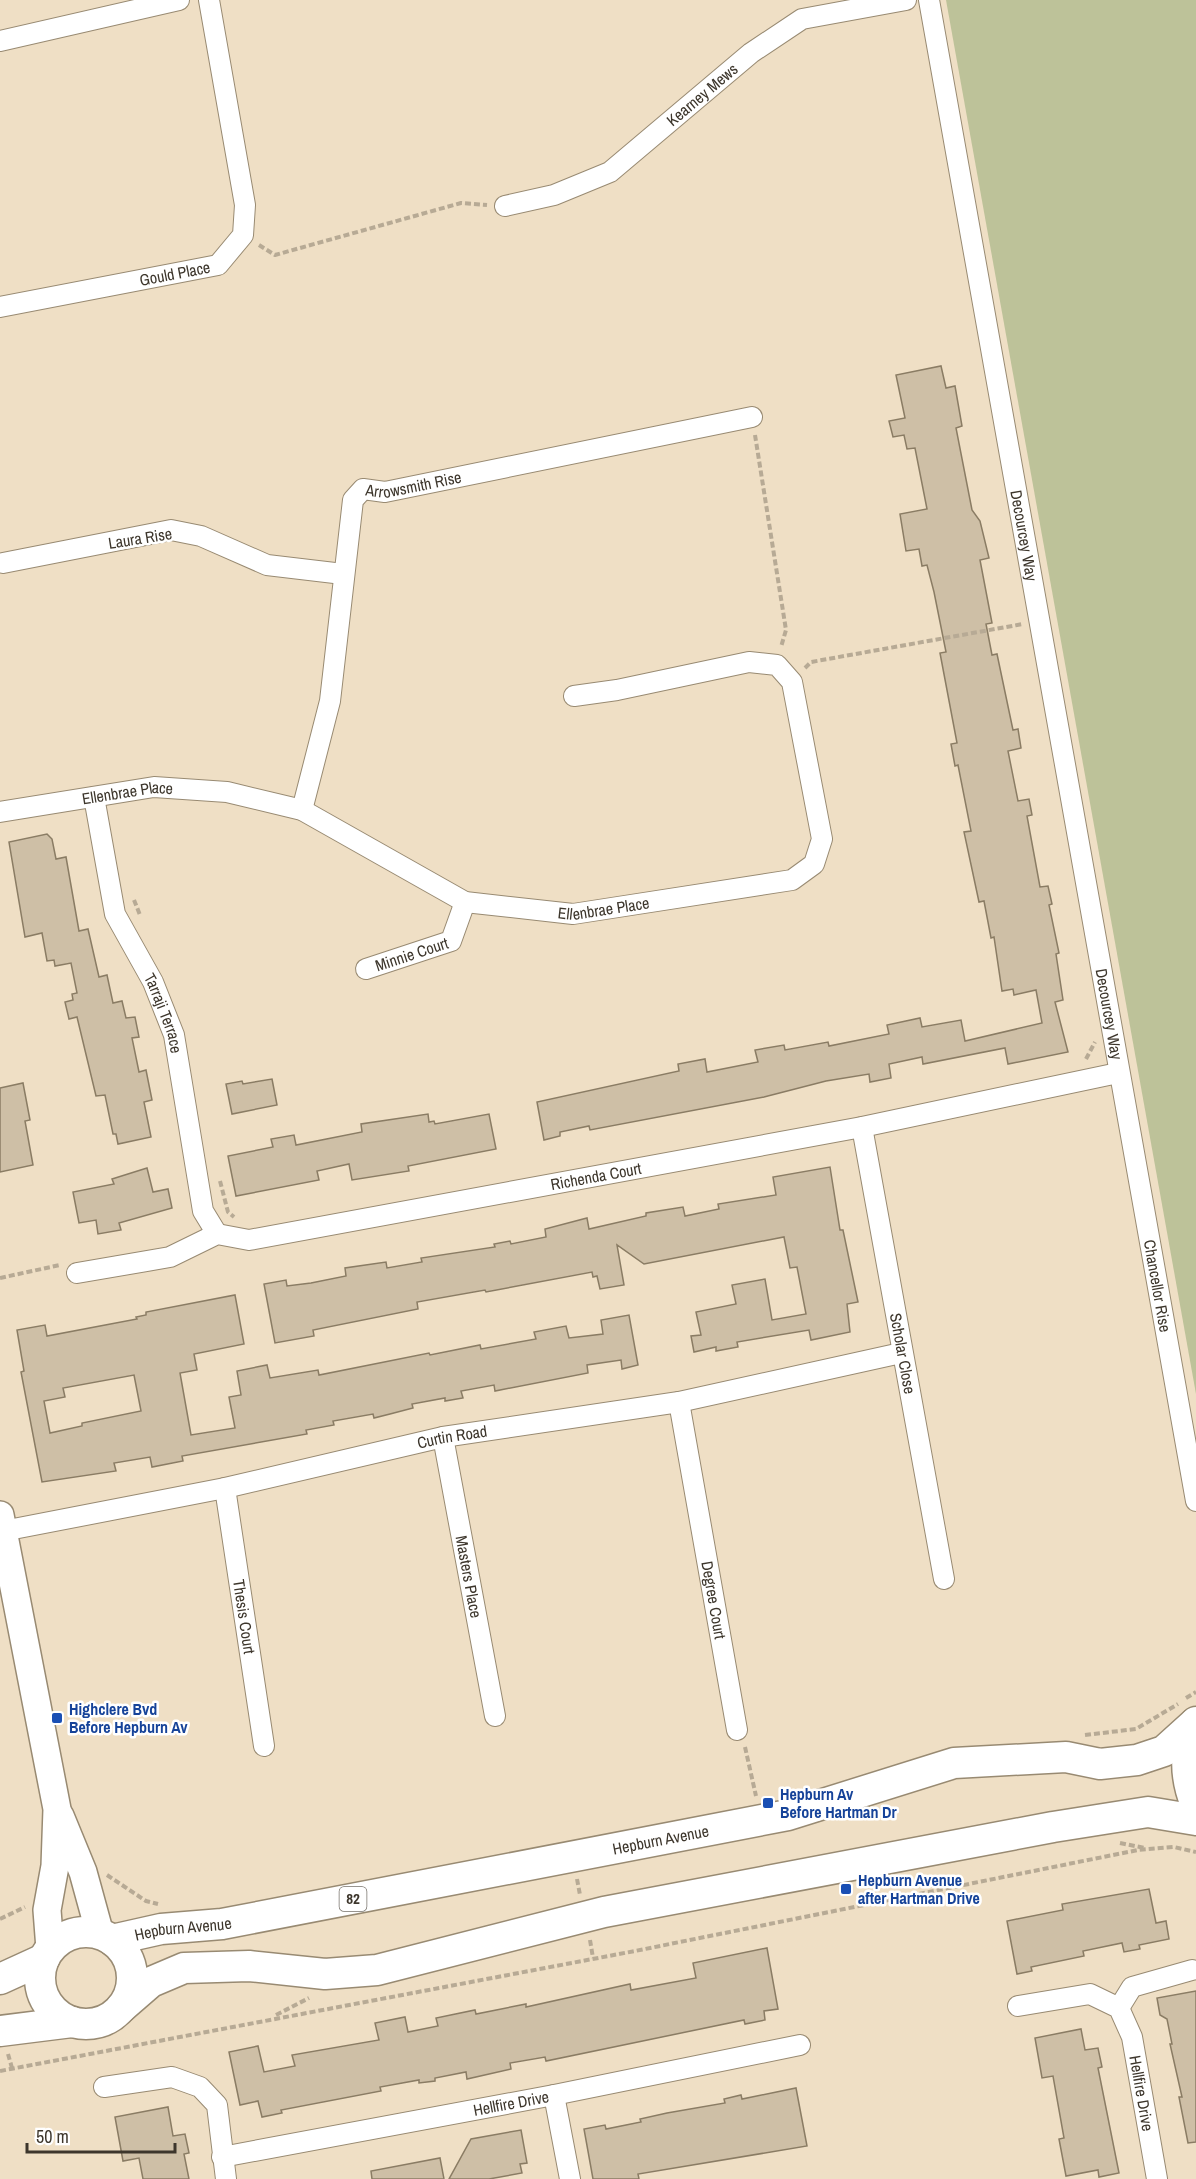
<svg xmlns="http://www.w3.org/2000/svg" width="1196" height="2179" font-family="'Archivo Narrow',sans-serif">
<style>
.green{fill:#bdc299}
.building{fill:#cebfa6;stroke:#8a7c64;stroke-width:1.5;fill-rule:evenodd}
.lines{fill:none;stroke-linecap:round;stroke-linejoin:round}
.street-casing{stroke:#988a72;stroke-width:22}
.secondary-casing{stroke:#988a72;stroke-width:30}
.primary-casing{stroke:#988a72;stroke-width:33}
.path{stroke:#b7aa95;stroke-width:4;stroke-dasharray:6 3;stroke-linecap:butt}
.street{stroke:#fff;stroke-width:20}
.secondary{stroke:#fff;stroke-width:27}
.primary{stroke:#fff;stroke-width:30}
.transit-dot{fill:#1a4fb4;stroke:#fff;stroke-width:2}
.labels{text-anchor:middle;stroke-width:5;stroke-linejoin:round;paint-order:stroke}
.shield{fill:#fff;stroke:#77726b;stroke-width:1.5}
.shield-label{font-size:15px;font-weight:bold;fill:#3d362c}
.street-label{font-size:16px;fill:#3d362c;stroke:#fff}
.transit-label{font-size:16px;font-weight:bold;fill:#164399;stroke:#fff;text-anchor:start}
</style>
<rect width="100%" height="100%" fill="#efdfc5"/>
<polygon class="green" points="946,0 1196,0 1196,1394"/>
<g class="building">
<polygon points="941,366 946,388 955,386 962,426 956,428 972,510 980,521 989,558 980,560 992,623 986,624 992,655 997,654 1013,730 1018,729 1021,748 1008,751 1018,801 1029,799 1032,815 1027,816 1040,887 1048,886 1052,904 1049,905 1059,953 1056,954 1063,1000 1055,1002 1068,1052 1008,1064 1005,1048 923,1064 922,1057 889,1064 891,1078 870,1082 869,1074 826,1081 764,1097 590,1130 589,1126 560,1132 560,1136 544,1140 537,1102 679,1071 678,1064 705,1059 707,1072 758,1062 755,1050 784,1045 785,1050 828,1042 829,1046 889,1034 887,1025 920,1018 922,1027 961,1020 965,1041 1042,1023 1036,990 1014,995 1013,989 1002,991 994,937 991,938 984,901 979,902 964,832 971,831 958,765 955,766 951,744 957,743 940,653 946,652 934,592 927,565 922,566 919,549 906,551 900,514 927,509 915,448 907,449 904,435 893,437 889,421 905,418 896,375"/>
<polygon points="47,834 52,839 56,859 66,857 79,931 88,929 99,977 107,975 113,1003 122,1001 126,1018 135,1017 139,1037 132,1038 139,1072 146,1070 152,1100 144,1102 151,1137 118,1144 116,1134 113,1134 105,1095 96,1096 77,1017 69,1019 65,1002 73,1000 72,994 77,993 71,963 55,966 54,960 47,961 42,933 25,937 9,842"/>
<polygon points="272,1079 277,1105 232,1114 226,1084 242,1081 243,1084"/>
<polygon points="23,1083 30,1120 25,1121 33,1165 0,1172 0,1088"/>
<polygon points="428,1114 429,1122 434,1121 435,1124 489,1114 496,1149 408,1166 409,1171 352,1180 349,1164 317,1171 319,1180 236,1196 228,1156 273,1147 271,1139 294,1135 296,1145 362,1132 361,1124"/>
<polygon points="830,1167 840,1230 843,1230 858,1302 847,1304 850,1332 811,1340 809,1330 737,1342 738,1347 716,1351 716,1347 694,1352 691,1336 701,1335 696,1312 736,1304 732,1285 765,1279 772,1320 806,1314 797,1267 790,1268 784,1237 644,1264 617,1245 624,1285 600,1289 597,1276 593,1277 592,1272 486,1292 485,1290 417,1302 418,1309 313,1330 314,1336 275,1343 264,1284 286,1280 287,1286 311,1283 346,1276 345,1268 386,1262 387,1268 422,1262 421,1258 495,1247 494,1244 510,1241 511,1244 546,1237 545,1229 587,1218 589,1229 646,1216 646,1213 683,1207 685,1216 719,1209 718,1204 776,1195 773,1177"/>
<polygon points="147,1168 153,1192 168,1189 172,1208 119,1223 121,1230 98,1234 96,1220 79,1223 73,1192 114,1184 112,1179"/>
<path d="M235 1295 244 1344 194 1354 197 1370 180 1373 191 1435 235 1428 229 1397 241 1395 237 1371 267 1365 270 1378 318 1370 319 1375 429 1353 430 1355 480 1345 481 1349 536 1339 534 1332 566 1326 569 1338 603 1334 601 1320 629 1315 638 1365 622 1369 621 1360 587 1365 588 1373 495 1391 494 1385 461 1391 463 1398 445 1401V1398L412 1404 413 1408 390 1414 374 1418 373 1414 333 1421 334 1425 306 1430 307 1434 182 1456 183 1461 152 1467 150 1457 114 1463 116 1471 42 1482 21 1372 24 1371 17 1330 45 1325 47 1336 137 1319 136 1317 146 1315V1312ZM134 1375 141 1411 82 1423V1426L50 1433 44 1401 65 1397 63 1388Z"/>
<polygon points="1149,1889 1156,1923 1166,1921 1169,1939 1139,1945 1140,1949 1124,1952 1122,1943 1083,1951 1084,1956 1031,1967 1032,1971 1017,1974 1007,1921 1063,1910 1062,1904"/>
<polygon points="767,1948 778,2009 764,2011 765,2020 745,2024 744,2020 546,2061 545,2057 510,2063 511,2069 467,2079 466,2072 435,2078 435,2081 419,2083 419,2080 380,2087 381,2091 281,2110 282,2113 262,2117 258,2101 240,2105 229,2052 258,2046 264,2072 295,2066 292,2055 379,2040 375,2023 405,2017 408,2032 438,2026 436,2018 475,2010 476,2014 526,2004 526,2007 630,1984 631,1990 696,1978 693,1963"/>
<polygon points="1196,1991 1196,2142 1188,2143 1179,2097 1182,2097 1170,2044 1172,2044 1167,2019 1160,2015 1157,1998"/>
<polygon points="1081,2029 1085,2050 1098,2048 1102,2067 1098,2068 1119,2173 1099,2177 1098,2170 1066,2176 1059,2139 1064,2138 1053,2076 1042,2078 1035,2038"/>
<polygon points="796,2088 807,2146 638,2174 639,2179 593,2179 584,2129 605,2125 606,2129 641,2122 640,2119 667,2113 725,2103 724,2099 741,2095 742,2099"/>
<polygon points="168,2107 173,2136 185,2134 189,2153 184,2154 189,2179 143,2179 139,2158 123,2161 115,2117"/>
<polygon points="521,2130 527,2163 520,2164 522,2173 489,2179 449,2179 471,2139"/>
<polygon points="440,2158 444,2179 372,2179 371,2171"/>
</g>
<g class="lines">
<g class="street-casing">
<g id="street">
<path id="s1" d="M929 0 1196 1501"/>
<polyline points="0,41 179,0"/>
<path id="s2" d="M505 206 554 195 610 172 751 53 802 19 906 0"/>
<path id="s3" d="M0 307 218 265 243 235 245 205 209 0"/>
<polyline points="3,563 171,530 201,536 267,565 343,574"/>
<path id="s4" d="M94 797 115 914 153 982 174 1035 203 1211 217 1234"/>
<path id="s5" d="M302 810 330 701 353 500 363 489 385 492 752 417"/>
<path id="s6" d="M0 812 154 787 227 792 302 810 465 902 573 914 792 880 814 864 822 839 792 682 777 665 749 662 617 690 574 696"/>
<path id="s7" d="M366 969 451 941 465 902"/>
<path id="s8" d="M862 1127 944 1579"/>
<path id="s9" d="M77 1273 170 1257 217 1234 249 1240 862 1127 1118 1073"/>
<path id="s10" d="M679 1402 737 1730"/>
<path id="s11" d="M443 1437 495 1716"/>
<path id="s12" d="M225 1488 264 1746"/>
<path id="s13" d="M3 1531 225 1488 443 1437 679 1402 901 1353"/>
<path id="s14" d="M1018 2006 1090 1994 1119 2008 1132 2037 1157 2179"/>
<polyline points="1119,2008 1132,1987 1192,1970"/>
<polyline points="104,2087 172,2077 200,2087 217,2105 226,2179"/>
<polyline points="554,2095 570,2179"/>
<path id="s15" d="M222 2157 554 2095 800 2045"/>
</g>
</g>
<g class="secondary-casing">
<g id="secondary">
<polyline points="0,1515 57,1809 55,1866 47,1910 50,1949"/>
<polyline points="60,1816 83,1872 100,1934"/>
</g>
</g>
<g class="primary-casing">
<g id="primary">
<path d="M1196 1722C1184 1750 1184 1776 1196 1805"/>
<circle cx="86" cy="1978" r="46"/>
<path id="s16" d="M112 1940 161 1929 222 1924 788 1815 954 1763 1066 1757 1100 1764 1137 1760 1164 1751 1195 1723"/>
<polyline points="0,1979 44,1959"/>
<polyline points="121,2008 151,1982 184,1968 249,1966 325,1974 377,1970 604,1912 1053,1827 1148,1812 1196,1820"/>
<polyline points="0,2031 72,2022"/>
</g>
</g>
<g class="path">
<polyline points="259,245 275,255 461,203 487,205"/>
<polyline points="755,435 786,630 781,647"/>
<polyline points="805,668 811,662 1023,624"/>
<polyline points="134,900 140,915"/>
<polyline points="1086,1059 1095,1042"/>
<polyline points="220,1181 228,1212 234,1217"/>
<polyline points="0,1278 60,1265"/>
<polyline points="1186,1698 1196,1692"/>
<polyline points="1085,1735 1136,1729 1178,1704"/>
<polyline points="745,1747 756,1796"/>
<polyline points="1120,1843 1145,1848"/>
<polyline points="107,1875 146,1901 158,1904"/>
<polyline points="577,1879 580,1895"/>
<polyline points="0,1919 25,1907"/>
<polyline points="590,1940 593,1958"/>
<polyline points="276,2015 309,1998"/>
<polyline points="8,2054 12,2068"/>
<polyline points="0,2071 635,1951 1138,1850 1174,1847 1196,1852"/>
</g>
<use href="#street" class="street"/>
<use href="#secondary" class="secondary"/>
<use href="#primary" class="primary"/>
</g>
<g class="transit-dot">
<rect x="51" y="1712" width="12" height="12" rx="3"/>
<rect x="762" y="1797" width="12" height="12" rx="3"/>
<rect x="840" y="1883" width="12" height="12" rx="3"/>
</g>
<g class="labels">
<rect class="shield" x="339.5" y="1887" width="27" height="24" rx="4.5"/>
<g class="shield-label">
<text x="353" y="1904">82</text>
</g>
<g class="street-label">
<text dy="6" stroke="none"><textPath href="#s2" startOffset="231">Kearney Mews</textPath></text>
<text dy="6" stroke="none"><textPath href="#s3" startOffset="178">Gould Place</textPath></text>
<text dy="6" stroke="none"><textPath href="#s5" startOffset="381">Arrowsmith Rise</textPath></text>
<text dy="6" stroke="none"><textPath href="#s1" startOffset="544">Decourcey Way</textPath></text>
<text transform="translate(140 538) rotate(-9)" y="6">Laura Rise</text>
<text dy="6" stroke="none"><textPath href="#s6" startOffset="129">Ellenbrae Place</textPath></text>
<text dy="6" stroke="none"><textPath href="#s6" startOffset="633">Ellenbrae Place</textPath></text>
<text dy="6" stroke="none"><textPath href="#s7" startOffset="48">Minnie Court</textPath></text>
<text dy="6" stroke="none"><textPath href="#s4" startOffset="230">Tarraji Terrace</textPath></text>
<text dy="6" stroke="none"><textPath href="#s1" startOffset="1030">Decourcey Way</textPath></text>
<text dy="6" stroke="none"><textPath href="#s9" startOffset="532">Richenda Court</textPath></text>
<text dy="6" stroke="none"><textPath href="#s1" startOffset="1306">Chancellor Rise</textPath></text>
<text dy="6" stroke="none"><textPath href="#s8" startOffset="230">Scholar Close</textPath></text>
<text dy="6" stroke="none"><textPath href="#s13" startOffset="459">Curtin Road</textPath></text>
<text dy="6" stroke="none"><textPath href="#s11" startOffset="142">Masters Place</textPath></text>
<text dy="6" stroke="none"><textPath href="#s10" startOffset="201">Degree Court</textPath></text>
<text dy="6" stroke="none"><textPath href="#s12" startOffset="130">Thesis Court</textPath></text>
<text dy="6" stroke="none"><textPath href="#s16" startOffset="558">Hepburn Avenue</textPath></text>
<text dy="6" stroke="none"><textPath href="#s16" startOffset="72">Hepburn Avenue</textPath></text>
<text dy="6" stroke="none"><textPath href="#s14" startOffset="194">Hellfire Drive</textPath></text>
<text dy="6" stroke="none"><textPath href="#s15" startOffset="294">Hellfire Drive</textPath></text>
</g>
<g class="transit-label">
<text x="69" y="1715">Highclere Bvd<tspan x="69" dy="18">Before Hepburn Av</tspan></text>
<text x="780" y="1800">Hepburn Av<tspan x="780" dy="18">Before Hartman Dr</tspan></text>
<text x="858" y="1886">Hepburn Avenue<tspan x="858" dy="18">after Hartman Drive</tspan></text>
</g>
</g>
<path d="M27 2143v9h148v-9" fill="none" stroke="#3d362c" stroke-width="3"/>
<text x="36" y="2143" font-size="18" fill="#3d362c" stroke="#ffffff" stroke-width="4.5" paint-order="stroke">50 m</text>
</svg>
